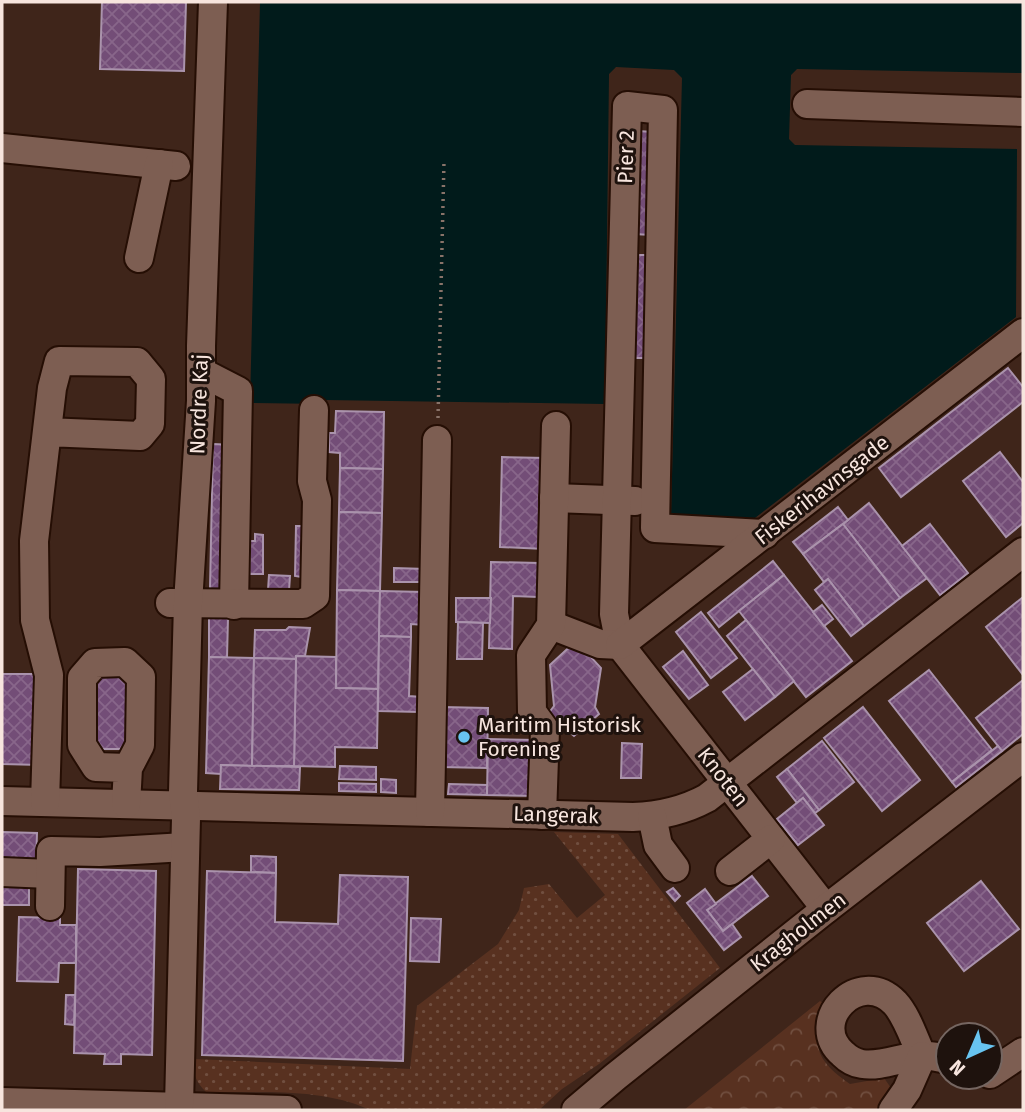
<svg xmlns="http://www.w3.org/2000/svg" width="1025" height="1112" font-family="'Fira Sans',sans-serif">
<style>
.grass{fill:url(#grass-dots)}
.forest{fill:url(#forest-crowns)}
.water{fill:#011b1b}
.building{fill:url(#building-cross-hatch);stroke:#aa93ac;stroke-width:2}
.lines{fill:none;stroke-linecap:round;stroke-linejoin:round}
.minor-casing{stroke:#250e04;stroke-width:32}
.path{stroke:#897369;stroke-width:3.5;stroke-dasharray:2 5;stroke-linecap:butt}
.minor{stroke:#7d5e52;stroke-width:28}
.poi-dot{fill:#68c4f0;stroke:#1e120d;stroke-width:2.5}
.labels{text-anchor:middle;stroke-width:6;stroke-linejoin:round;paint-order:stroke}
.street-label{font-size:21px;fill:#f7e5de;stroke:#1e120d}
.poi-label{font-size:21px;fill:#f7e5de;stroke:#1e120d;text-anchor:start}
</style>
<defs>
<pattern id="grass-dots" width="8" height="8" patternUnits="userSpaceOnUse" patternTransform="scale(1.75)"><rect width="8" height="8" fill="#583120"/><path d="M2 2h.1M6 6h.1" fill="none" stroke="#714f40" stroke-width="1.8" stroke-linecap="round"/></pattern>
<pattern id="forest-crowns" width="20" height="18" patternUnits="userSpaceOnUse" patternTransform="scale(1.75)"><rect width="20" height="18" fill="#583120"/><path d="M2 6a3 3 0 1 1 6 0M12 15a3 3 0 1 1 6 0" fill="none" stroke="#714f40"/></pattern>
<pattern id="building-cross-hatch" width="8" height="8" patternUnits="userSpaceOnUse" patternTransform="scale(1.75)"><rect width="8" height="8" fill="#734d77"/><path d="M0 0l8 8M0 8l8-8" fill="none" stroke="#88668a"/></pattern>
</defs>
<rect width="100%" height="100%" fill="#3f251a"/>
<path class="grass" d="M554 832 618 834 720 968 599 1064 562 1089 539 1110H370C321 1087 259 1093 206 1092 195 1081 193 1074 194 1059L410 1069 417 1006 498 944 519 910 524 888 549 884 577 918 605 895Z"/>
<path class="forest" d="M820 1001 824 1004C812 1045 814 1059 850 1084L884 1078 891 1088 876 1110H684Z"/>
<polygon class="water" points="260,2 1023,2 1023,73 797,69 791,75 789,139 795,145 1017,149 1016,317 751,521 671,518 682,78 674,70 616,67 609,74 605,404 325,400 325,404 250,403"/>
<g class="building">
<polygon points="102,2 186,2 184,71 100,69"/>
<polygon points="637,131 654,132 651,235 634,234"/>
<polygon points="634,255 651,255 649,358 632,358"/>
<polygon points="1008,368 1023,387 1023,402 901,497 879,468"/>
<polygon points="336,411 384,412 383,469 340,468 340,453 329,452 329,433 335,433"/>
<polygon points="213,444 233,445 230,590 210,589"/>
<polygon points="1000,452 1023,482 1023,523 1006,537 963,481"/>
<polygon points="502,457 546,458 544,549 500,547"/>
<polygon points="340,468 383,469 382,513 339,512"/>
<polygon points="869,503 927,578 900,598 843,524"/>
<polygon points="838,507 848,520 803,554 793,542"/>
<polygon points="339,512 382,513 380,591 337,590"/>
<polygon points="843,524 900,598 864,626 828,579 824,582 803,554"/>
<polygon points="930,524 968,573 940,595 902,546"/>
<polygon points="296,526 303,526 302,577 295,576"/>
<polygon points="255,534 263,535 263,574 249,574 250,541 255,541"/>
<polygon points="773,561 784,575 719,627 708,613"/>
<polygon points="491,562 539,563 538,597 513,596 512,649 489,648"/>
<polygon points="394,568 426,569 426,582 394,582"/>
<polygon points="269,575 290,576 289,591 268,590"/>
<polygon points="784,575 852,661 806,697 739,611"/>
<polygon points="828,579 864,626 851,636 815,590"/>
<polygon points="337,590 380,591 378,689 336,688"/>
<polygon points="380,591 425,592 424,625 411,624 411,637 379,636"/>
<polygon points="1023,597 1023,675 986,627"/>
<polygon points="456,598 491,598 490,623 456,622"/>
<polygon points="822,605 833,619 824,626 813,612"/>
<polygon points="701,612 737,658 711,678 676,632"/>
<polygon points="209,617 228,618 227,658 209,657"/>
<polygon points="746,620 794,681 775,697 727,636"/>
<polygon points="458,622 483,623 482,659 457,659"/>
<polygon points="289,627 310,628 305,656 296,656 296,659 254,658 255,630 286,630"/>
<polygon points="379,636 411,637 409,696 421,697 420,712 378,711"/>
<polygon points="576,641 601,668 595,707 599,714 574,736 548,714 554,706 550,665"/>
<polygon points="683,651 708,685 689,699 663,667"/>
<polygon points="296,656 336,657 336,688 378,689 377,748 335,747 335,767 294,766"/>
<polygon points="209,657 254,658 252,766 221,765 221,774 206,773"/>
<polygon points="254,658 296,659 294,766 252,766"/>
<polygon points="753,669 775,697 745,720 723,692"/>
<polygon points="929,670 992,750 952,782 889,701"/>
<polygon points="2,674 42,674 40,765 2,764"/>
<polygon points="97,674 127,674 126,749 95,749"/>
<polygon points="1023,680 1023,734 1002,751 976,718"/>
<polygon points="442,707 488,708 487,768 441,767"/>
<polygon points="863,707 920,780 882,811 824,738"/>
<polygon points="488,739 537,740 536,796 487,795"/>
<polygon points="822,741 854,782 819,810 787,769"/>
<polygon points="622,743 642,744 641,778 621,778"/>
<polygon points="998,746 1002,751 956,787 952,782"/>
<polygon points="221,765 300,767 299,790 220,789"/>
<polygon points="340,766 376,767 376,780 339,779"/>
<polygon points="787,769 819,810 815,813 803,798 797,803 777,777"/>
<polygon points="381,779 396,780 396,793 381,792"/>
<polygon points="339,783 376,784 376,792 339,791"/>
<polygon points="449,784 487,785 487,795 448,794"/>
<polygon points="803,798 824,825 798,845 777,819"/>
<polygon points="2,832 37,833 36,864 2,864"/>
<polygon points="251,856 276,857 276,873 251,872"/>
<polygon points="78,869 156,871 152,1055 121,1054 121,1064 104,1064 105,1054 74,1053"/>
<polygon points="207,871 276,873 275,922 338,924 340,875 408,877 403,1061 202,1055"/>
<polygon points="752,876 768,896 723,931 707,910"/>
<rect x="2" y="881" width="27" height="24"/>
<polygon points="981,881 1019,929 964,971 927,923"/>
<polygon points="673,888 680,896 675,901 667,892"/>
<polygon points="705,889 716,904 707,910 723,931 732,924 741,937 724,950 687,903"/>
<polygon points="19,917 60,918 60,925 76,925 76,963 59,963 58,982 17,981"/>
<polygon points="411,918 441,919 439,962 410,961"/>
<polygon points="66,995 75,995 74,1025 65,1024"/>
</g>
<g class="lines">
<g class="minor-casing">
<g id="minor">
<polyline points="807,104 1023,112"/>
<polyline points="2,148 176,166"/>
<polyline points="139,258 159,164"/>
<polyline points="201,372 238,391 234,605"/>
<polyline points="554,498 635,501"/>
<polyline points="765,534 655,528 663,110 627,106 614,614 620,645 826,909"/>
<polyline points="170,603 303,604 315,596 317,500 312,481 314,410"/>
<polyline points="551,625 600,644 620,645"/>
<polyline points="620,645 1023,333"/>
<path d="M2 801 633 817C660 816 683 811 707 798L1023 552"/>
<polyline points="45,802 49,675 35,620 34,541 52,388 59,361 137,362 151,379 150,424 140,436 47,432"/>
<polyline points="126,804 128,768 140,745 141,677 125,662 95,663 82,678 82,745 96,767 128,768"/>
<polyline points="430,812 437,440"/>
<polyline points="542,815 545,730 532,712 531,655 551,625 556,426"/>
<polyline points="652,816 658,845 675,868"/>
<polyline points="730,871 771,839"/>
<polyline points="2,872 50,874"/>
<polyline points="50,906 51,851 100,852 185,847"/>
<path d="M922 1056C914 1039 907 1016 895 1003 859 966 806 1022 843 1054 848 1059 855 1063 862 1064 881 1067 902 1057 921 1056 930 1055 939 1058 948 1059"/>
<polyline points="990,1074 1023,1052"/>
<polyline points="2,1102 287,1110"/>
<polyline points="179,1106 186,818 183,792 188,603 201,401 201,346 213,2"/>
<polyline points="576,1110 615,1077 826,909 1023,757"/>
<polyline points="893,1110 907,1090 922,1056"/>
</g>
</g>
<polyline class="path" points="438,418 444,161"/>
<use href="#minor" class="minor"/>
</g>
<circle class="poi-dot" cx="464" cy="737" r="7"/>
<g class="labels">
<g class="street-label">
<text transform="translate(626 157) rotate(-88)" y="7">Pier 2</text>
<text transform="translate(199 404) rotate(-88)" y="7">Nordre Kaj</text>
<text transform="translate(822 490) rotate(-38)" y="7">Fiskerihavnsgade</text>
<text transform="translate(723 777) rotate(52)" y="7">Knoten</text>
<text transform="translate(556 815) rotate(2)" y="7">Langerak</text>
<text transform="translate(798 932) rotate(-38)" y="7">Kragholmen</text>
</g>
<g class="poi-label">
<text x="478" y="732">Maritim Historisk<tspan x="478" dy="24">Forening</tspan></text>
</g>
</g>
<rect width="1025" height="1112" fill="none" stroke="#f7e5de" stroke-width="7"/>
<g transform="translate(969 1056) rotate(224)"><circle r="33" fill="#1e120d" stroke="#756661" stroke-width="2"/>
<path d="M0-5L12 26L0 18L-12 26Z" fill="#68c4f0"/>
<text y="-10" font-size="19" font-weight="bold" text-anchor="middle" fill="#f7e5de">N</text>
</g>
</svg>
